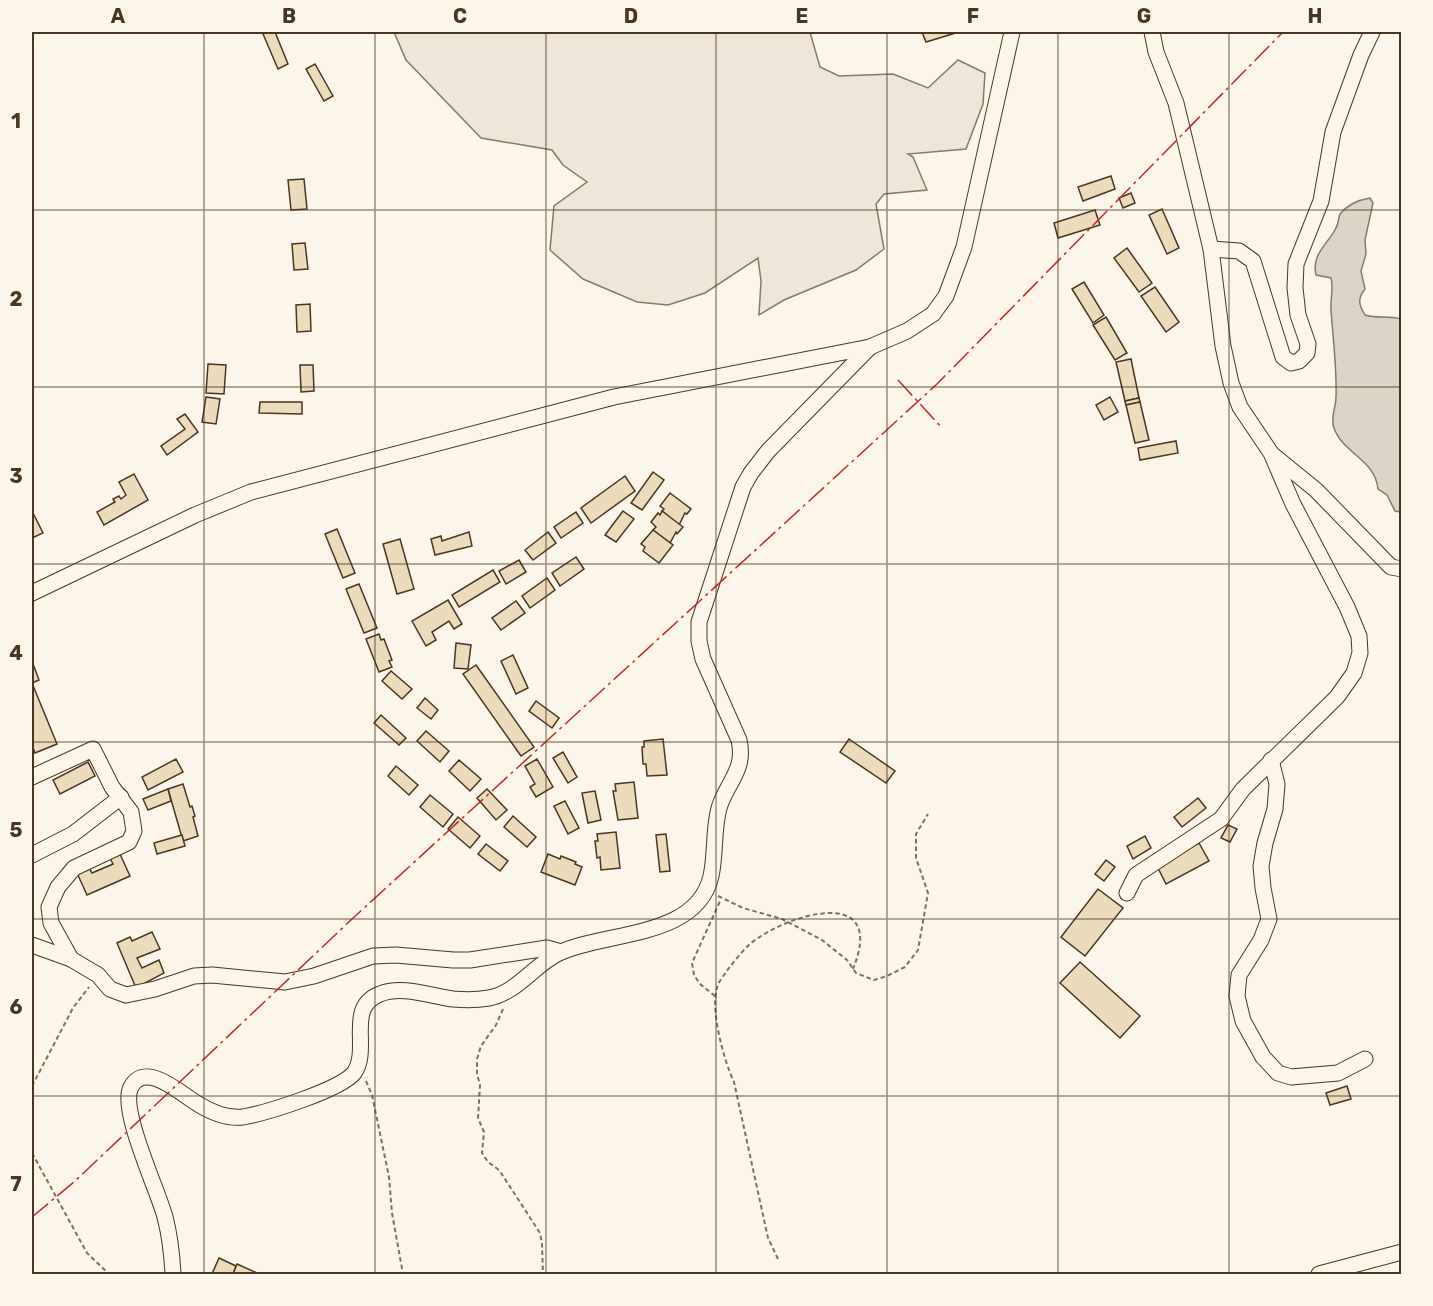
<svg xmlns="http://www.w3.org/2000/svg" width="1433" height="1306" font-family="Rubik,sans-serif">
<style>
.green{fill:#ede6d9;stroke:#887966;stroke-width:1.5}
.water{fill:#dcd4c6;stroke:#887966;stroke-width:1.5}
.building{fill:#ecdcbc;stroke:#4a3520;stroke-width:1.5}
.lines{fill:none;stroke-linecap:round;stroke-linejoin:round}
.minor-casing{stroke:#4a3520;stroke-width:17}
.path{stroke:#7f6f5c;stroke-width:2;stroke-dasharray:4.5 3;stroke-linecap:butt}
.minor{stroke:#fbf6e9;stroke-width:15}
.power{stroke:#c62828;stroke-width:1.5;stroke-dasharray:21 4.5 3 4.5;stroke-linecap:butt}
.grid{fill:none;stroke:#4a3520;stroke-width:1.5;stroke-opacity:0.55}
.neatline{fill:none;stroke:#4a3520;stroke-width:2}
.grid-label{font-size:20px;text-anchor:middle;font-weight:bold;fill:#4a3520}
</style>
<rect width="100%" height="100%" fill="#fbf6e9"/>
<polygon class="green" points="394,32 810,32 820,67 839,76 893,74 928,88 958,60 985,73 983,104 966,149 908,154 913,157 927,190 884,194 876,204 884,249 856,270 784,300 759,315 761,281 758,258 705,293 668,305 637,302 583,279 550,250 554,206 587,182 563,165 552,150 481,138 406,60"/>
<path class="water" d="M1370 198 1373 203 1365 240 1366 254 1361 271 1365 289C1357 299 1359 305 1365 315 1377 319 1388 315 1401 319V512L1395 511 1387 495 1378 489C1375 459 1343 454 1334 428 1330 417 1336 408 1336 397 1337 368 1333 339 1331 310 1330 299 1334 288 1331 278L1316 275C1311 254 1328 244 1336 228 1339 223 1338 218 1340 214 1347 205 1358 200 1370 198Z"/>
<g class="building">
<polygon points="268,32 275,32 288,64 278,69 263,34"/>
<polygon points="922,32 959,32 926,42"/>
<polygon points="315,64 333,96 324,101 306,69"/>
<polygon points="1111,176 1115,189 1083,201 1078,187"/>
<polygon points="304,179 307,209 291,210 288,180"/>
<polygon points="1131,193 1135,203 1123,208 1119,198"/>
<polygon points="1162,209 1179,248 1167,254 1149,215"/>
<polygon points="1095,210 1100,225 1058,238 1054,223"/>
<polygon points="305,243 308,269 294,270 292,244"/>
<polygon points="1127,248 1152,283 1139,292 1114,258"/>
<polygon points="1084,282 1104,315 1093,323 1072,289"/>
<polygon points="1155,287 1179,322 1166,332 1141,296"/>
<polygon points="310,304 311,331 297,332 296,305"/>
<polygon points="1106,317 1127,353 1115,360 1093,325"/>
<polygon points="1131,359 1139,398 1125,401 1116,362"/>
<polygon points="208,364 226,365 224,394 206,393"/>
<polygon points="300,365 313,365 314,391 301,392"/>
<polygon points="206,397 220,399 216,424 202,422"/>
<polygon points="1110,397 1118,412 1104,420 1096,405"/>
<polygon points="1139,398 1140,402 1126,405 1125,401"/>
<polygon points="260,402 302,402 302,414 259,413"/>
<polygon points="1140,402 1149,440 1135,443 1126,405"/>
<polygon points="185,414 198,432 167,455 161,446 185,429 177,419"/>
<polygon points="1176,441 1178,453 1140,460 1138,448"/>
<polygon points="653,472 664,480 642,510 631,503"/>
<polygon points="134,474 148,500 104,525 97,512 115,502 113,499 119,496 121,499 126,495 119,482"/>
<polygon points="625,476 635,491 591,523 581,508"/>
<polygon points="670,493 691,509 687,514 685,513 679,525 662,511 664,509 660,506"/>
<polygon points="32,511 43,533 32,538"/>
<polygon points="623,511 634,519 616,542 605,535"/>
<polygon points="662,511 683,527 677,534 676,532 670,543 653,530 656,527 651,522 658,513 660,515"/>
<polygon points="576,512 583,523 561,538 554,527"/>
<polygon points="337,529 355,573 343,578 325,534"/>
<polygon points="653,530 673,545 659,563 643,551 645,547 641,544"/>
<polygon points="469,532 472,546 435,555 431,539 441,536 442,541"/>
<polygon points="548,532 556,543 533,560 525,550"/>
<polygon points="400,539 414,589 397,594 383,544"/>
<polygon points="576,557 584,569 560,586 552,573"/>
<polygon points="519,560 526,572 506,584 499,571"/>
<polygon points="493,570 500,582 459,607 452,595"/>
<polygon points="547,578 555,590 530,608 522,596"/>
<polygon points="359,584 377,628 364,633 346,589"/>
<polygon points="448,600 462,624 454,629 449,621 432,632 436,640 426,646 412,621"/>
<polygon points="516,601 525,613 501,630 492,618"/>
<polygon points="379,634 381,640 384,639 392,660 389,661 392,667 379,672 366,639"/>
<polygon points="456,643 471,645 468,669 454,668"/>
<polygon points="513,655 528,688 516,694 501,661"/>
<polygon points="32,661 39,680 32,683 57,744 35,753 32,745"/>
<polygon points="476,665 534,747 521,756 463,674"/>
<polygon points="391,671 412,689 402,699 382,681"/>
<polygon points="425,698 438,710 431,719 417,708"/>
<polygon points="536,701 559,718 552,728 529,711"/>
<polygon points="381,715 406,738 399,745 374,723"/>
<polygon points="426,731 449,751 440,762 417,741"/>
<polygon points="663,739 667,775 647,776 646,764 643,764 642,747 644,747 644,741"/>
<polygon points="849,739 895,771 886,783 840,752"/>
<polygon points="563,752 577,777 568,783 553,758"/>
<polygon points="176,759 183,772 148,790 142,777"/>
<polygon points="537,759 553,787 536,797 530,787 535,784 525,766"/>
<polygon points="459,760 481,779 470,791 449,771"/>
<polygon points="88,762 95,776 60,794 53,780"/>
<polygon points="396,766 418,785 409,795 388,776"/>
<polygon points="634,782 638,818 618,820 613,791 616,791 615,784"/>
<polygon points="183,784 190,807 192,806 195,816 193,817 198,836 183,841 168,789"/>
<polygon points="168,789 171,801 148,810 143,799"/>
<polygon points="487,789 507,810 496,820 477,798"/>
<polygon points="595,791 601,820 588,823 582,793"/>
<polygon points="430,795 453,814 443,827 420,807"/>
<polygon points="1198,798 1206,808 1182,827 1174,817"/>
<polygon points="565,801 579,828 568,834 554,806"/>
<polygon points="513,816 536,837 527,847 504,827"/>
<polygon points="458,817 480,836 470,848 448,829"/>
<polygon points="1228,825 1237,829 1230,842 1221,838"/>
<polygon points="616,832 620,868 601,870 600,857 597,858 595,841 598,841 597,834"/>
<polygon points="666,834 670,871 660,872 656,835"/>
<polygon points="182,835 185,846 157,854 154,843"/>
<polygon points="1145,836 1151,848 1133,859 1127,846"/>
<polygon points="1199,843 1209,861 1166,884 1157,866"/>
<polygon points="486,844 508,861 500,871 478,854"/>
<polygon points="120,854 130,876 87,895 77,873 89,868 92,873 113,864 110,858"/>
<polygon points="548,854 560,859 561,856 576,862 575,864 582,867 575,885 541,872"/>
<polygon points="1106,860 1115,867 1104,881 1095,874"/>
<polygon points="1098,889 1123,908 1085,956 1061,937"/>
<polygon points="152,932 160,949 137,958 142,968 159,960 164,973 136,988 117,943 130,937 132,941"/>
<polygon points="1080,962 1140,1016 1120,1038 1060,983"/>
<polygon points="1347,1086 1351,1099 1330,1105 1326,1093"/>
<polygon points="219,1258 236,1266 233,1274 212,1274"/>
<polygon points="237,1264 257,1273 257,1274 233,1274"/>
</g>
<g class="lines">
<g class="minor-casing">
<g id="minor">
<polyline points="1211,249 1239,251 1253,261 1283,357 1291,363 1299,361 1307,353 1308,344 1298,315 1295,288 1296,264 1321,201 1333,132 1361,55 1372,32"/>
<polyline points="1273,455 1316,490 1391,567 1402,569"/>
<polyline points="32,593 195,515 251,492 614,397 870,347 907,331 933,314 946,296 964,247 1012,32"/>
<polyline points="1271,760 1277,784 1275,809 1265,843 1261,866 1263,888 1269,919 1261,940 1239,975 1237,996 1243,1021 1263,1057 1278,1073 1291,1077 1338,1073 1365,1059"/>
<polyline points="32,777 93,749 112,787 131,812 134,831 129,842 74,868 58,887 49,907 51,923 71,959"/>
<polyline points="32,855 73,834 121,797"/>
<polyline points="1127,893 1136,875 1221,819 1243,789 1337,697 1354,673 1360,653 1359,636 1347,607 1293,504 1271,453 1240,407 1231,383 1223,346 1211,249 1176,103 1156,52 1152,32"/>
<polyline points="32,945 71,959 98,975 110,989 126,995 155,989 194,976 212,975 285,982 314,976 373,956 396,955 453,960 470,960 547,948 561,952"/>
<path d="M173 1274C172 1255 170 1236 165 1217 158 1190 119 1109 131 1087 146 1060 182 1095 198 1104 211 1112 227 1119 243 1117 266 1113 340 1090 354 1073 371 1049 345 1007 380 994 402 985 430 996 453 999 465 1000 477 1000 489 998 517 993 535 964 559 953 605 931 697 939 711 876 716 854 713 830 719 808 727 782 746 770 739 740L703 659 699 641V622L743 487 751 473 768 451 870 347"/>
<polyline points="1319,1274 1402,1252"/>
</g>
</g>
<g class="path">
<polyline points="718,896 743,908 782,919 822,940 847,960 856,973 874,980 887,976 905,967 918,950 928,893 916,858 916,834 928,814"/>
<polyline points="715,996 700,984 694,975 692,963 721,899"/>
<polyline points="503,1009 496,1025 481,1046 477,1059 477,1074 480,1085 478,1118 484,1132 482,1153 488,1162 499,1170 505,1179 540,1233 542,1244 543,1274"/>
<polyline points="366,1081 372,1095 389,1177 392,1213 403,1274"/>
<polyline points="32,1086 73,1008 89,987"/>
<polyline points="32,1153 87,1253 109,1274"/>
<path d="M778 1259 768 1238 734 1082C724 1061 710 1010 717 988 718 982 723 977 726 972 733 963 741 952 750 944 786 914 888 883 853 969"/>
</g>
<use href="#minor" class="minor"/>
<g class="power">
<polyline points="898,380 942,428"/>
<polyline points="32,1217 74,1182 352,919 937,384 1283,32"/>
</g>
</g>
<path class="grid" d="M204 32V1274M375 32V1274M546 32V1274M716 32V1274M887 32V1274M1058 32V1274M1229 32V1274M32 210H1402M32 387H1402M32 564H1402M32 742H1402M32 919H1402M32 1096H1402"/>
<rect width="1433" height="1306" fill="none" stroke="#fbf6e9" stroke-width="66"/>
<rect x="33" y="33" width="1367" height="1240" class="neatline"/>
<g class="grid-label">
<text x="118" y="23">A</text>
<text x="289" y="23">B</text>
<text x="460" y="23">C</text>
<text x="631" y="23">D</text>
<text x="802" y="23">E</text>
<text x="973" y="23">F</text>
<text x="1144" y="23">G</text>
<text x="1315" y="23">H</text>
<text x="16" y="128">1</text>
<text x="16" y="306">2</text>
<text x="16" y="483">3</text>
<text x="16" y="660">4</text>
<text x="16" y="837">5</text>
<text x="16" y="1014">6</text>
<text x="16" y="1191">7</text>
</g>
</svg>
